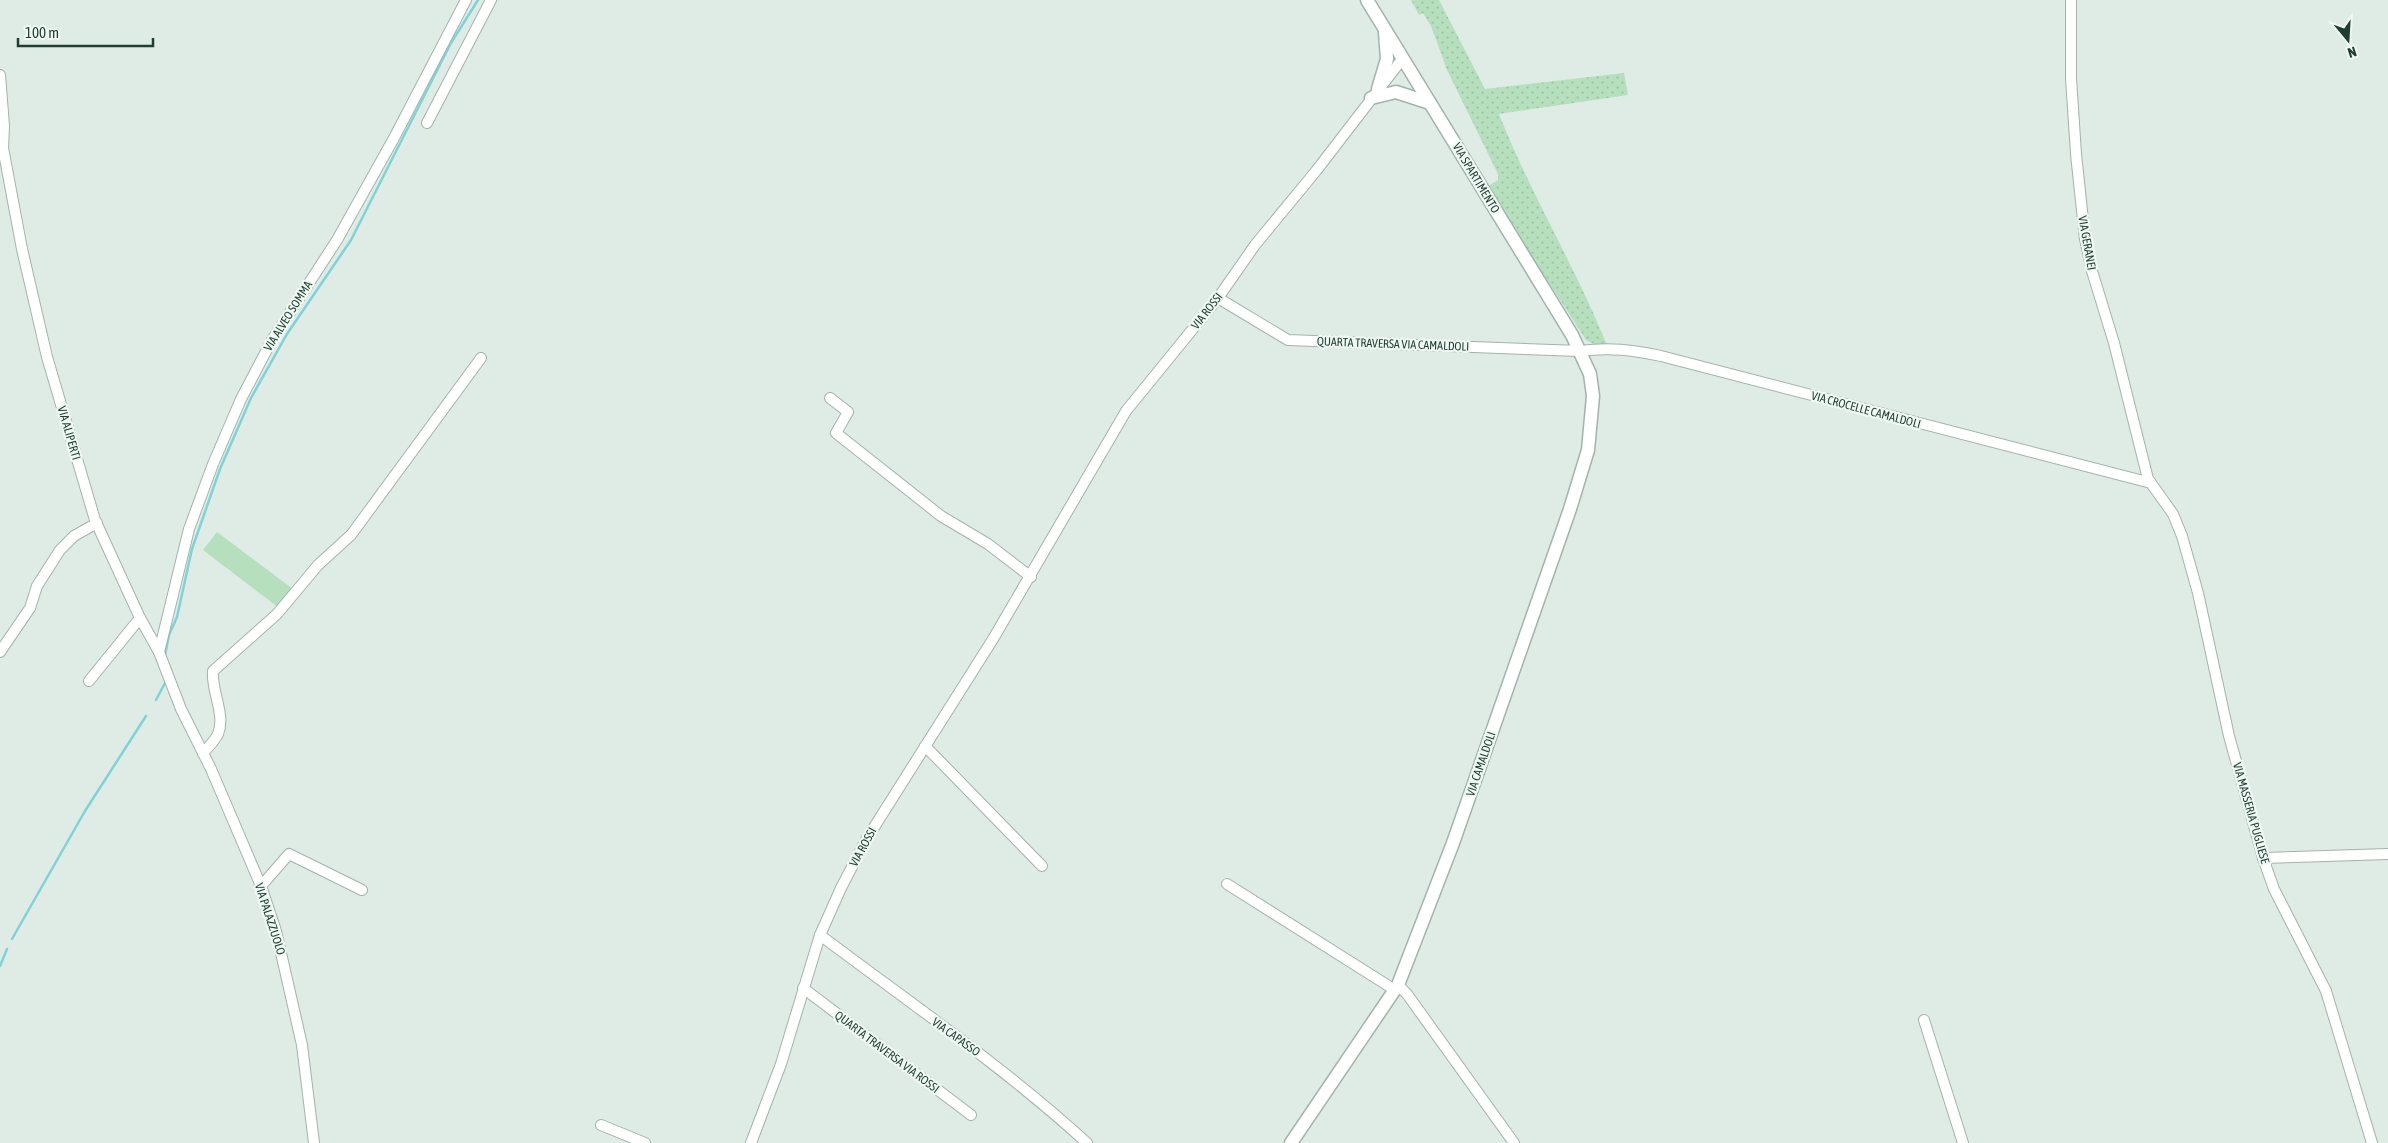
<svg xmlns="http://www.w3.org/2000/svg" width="2388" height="1143" font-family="'Asap Condensed',sans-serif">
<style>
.grass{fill:url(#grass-dots)}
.garden{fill:#b6e0bd}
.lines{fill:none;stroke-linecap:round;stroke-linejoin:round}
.stream{stroke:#81d2d7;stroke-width:2.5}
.minor-casing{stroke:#a1b4ac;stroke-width:12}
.tertiary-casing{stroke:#a1b4ac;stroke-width:15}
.minor{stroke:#fff;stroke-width:10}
.tertiary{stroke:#fff;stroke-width:12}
.labels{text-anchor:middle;stroke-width:4.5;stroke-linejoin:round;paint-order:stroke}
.street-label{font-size:12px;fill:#1e3e32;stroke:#f0f8f3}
</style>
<defs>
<pattern id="grass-dots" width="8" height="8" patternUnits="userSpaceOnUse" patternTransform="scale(1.25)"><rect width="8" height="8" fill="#b6e0bd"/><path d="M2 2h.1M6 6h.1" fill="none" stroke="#9cc1a3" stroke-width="1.8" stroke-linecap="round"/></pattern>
</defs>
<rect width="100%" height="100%" fill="#dfece5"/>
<path class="grass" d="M1411 0H1439L1485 89 1624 73 1628 95 1499 114C1530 193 1575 266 1607 345H1596L1586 340 1487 187 1498 180V174L1447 70 1431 26 1423 13 1419 15Z"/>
<polygon class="garden" points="217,532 293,589 279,608 203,550"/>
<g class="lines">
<g class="stream">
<polyline points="165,655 169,635 177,617 192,549 220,469 251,398 287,334 351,240 451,43 478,0"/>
<polyline points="156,700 165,683"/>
<polyline points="12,939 85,811 146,716"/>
<polyline points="0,966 7,949"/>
</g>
<g class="minor-casing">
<g id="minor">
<polyline points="2071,0 2071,78 2076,154 2085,239 2092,271 2114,343 2148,479 2173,514 2182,536 2198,593 2229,736 2263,858 2274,889 2326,991 2372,1143"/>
<polyline points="0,75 4,126 3,148"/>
<polyline points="427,123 491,0"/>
<polyline points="0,144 3,148 22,249 47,357 95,520 140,618 159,652 181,709 211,769 261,886 276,931 302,1045 314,1143"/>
<path d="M1218 298 1288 340 1580 351C1609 347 1633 350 1661 356L2151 483"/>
<polyline points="830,398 848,412 836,433 941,516 988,544 1031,577"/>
<polyline points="0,652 30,608 37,586 60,550 74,536 97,523"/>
<polyline points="159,652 189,529 213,464 241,399 272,340 337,240 394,138 466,0"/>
<polyline points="89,681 140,618"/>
<polyline points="925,746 1042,866"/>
<path d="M203 753C208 747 215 741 218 734 226 715 211 691 213 671L277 614 318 565 351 535 481 358"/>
<polyline points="2263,858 2388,854"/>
<polyline points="1227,884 1395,990"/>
<polyline points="261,886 289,854 362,890"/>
<path d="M820 935C910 1003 1004 1067 1087 1143"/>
<polyline points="1398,985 1407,994 1514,1143"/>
<polyline points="803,988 971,1115"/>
<polyline points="1924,1020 1963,1143"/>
<polyline points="601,1125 645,1143"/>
<polyline points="751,1143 781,1064 820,935 841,888 866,840 993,639 1126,411 1218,298 1255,245 1316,171 1403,58"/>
</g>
</g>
<g class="tertiary-casing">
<g id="tertiary">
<polyline points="1378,89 1387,59 1385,33"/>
<polyline points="1371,98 1396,92 1430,103"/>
<polyline points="1291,1143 1398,985 1453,843 1570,509 1588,450 1593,396 1590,374 1572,335 1367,0"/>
</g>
</g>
<use href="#minor" class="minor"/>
<use href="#tertiary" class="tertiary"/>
</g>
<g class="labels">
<g class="street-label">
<text transform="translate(1476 178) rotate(59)" y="4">VIA SPARTIMENTO</text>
<text transform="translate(2087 243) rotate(80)" y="4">VIA GERANEI</text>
<text transform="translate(1207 311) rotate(-52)" y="4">VIA ROSSI</text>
<text transform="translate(288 316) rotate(-58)" y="4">VIA ALVEO SOMMA</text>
<text transform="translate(1393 344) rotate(2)" y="4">QUARTA TRAVERSA VIA CAMALDOLI</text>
<text transform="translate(1866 410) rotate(15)" y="4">VIA CROCELLE CAMALDOLI</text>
<text transform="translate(69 433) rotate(74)" y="4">VIA ALIPERTI</text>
<text transform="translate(1481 764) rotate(-71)" y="4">VIA CAMALDOLI</text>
<text transform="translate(2251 813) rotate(74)" y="4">VIA MASSERIA PUGLIESE</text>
<text transform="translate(863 847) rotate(-61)" y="4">VIA ROSSI</text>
<text transform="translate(270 919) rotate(72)" y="4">VIA PALAZZUOLO</text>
<text transform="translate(956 1037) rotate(36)" y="4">VIA CAPASSO</text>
<text transform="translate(887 1052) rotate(37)" y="4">QUARTA TRAVERSA VIA ROSSI</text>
</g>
</g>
<g transform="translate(2348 40) rotate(162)" stroke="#f0f8f3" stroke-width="4" paint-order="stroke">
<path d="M0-4L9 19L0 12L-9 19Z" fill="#1e3e32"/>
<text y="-8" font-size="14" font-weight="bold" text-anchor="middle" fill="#1e3e32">N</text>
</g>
<path d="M18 38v8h135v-8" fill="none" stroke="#1e3e32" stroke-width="2.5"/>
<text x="25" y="38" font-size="15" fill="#1e3e32" stroke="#f0f8f3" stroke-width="4" paint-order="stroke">100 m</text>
</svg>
